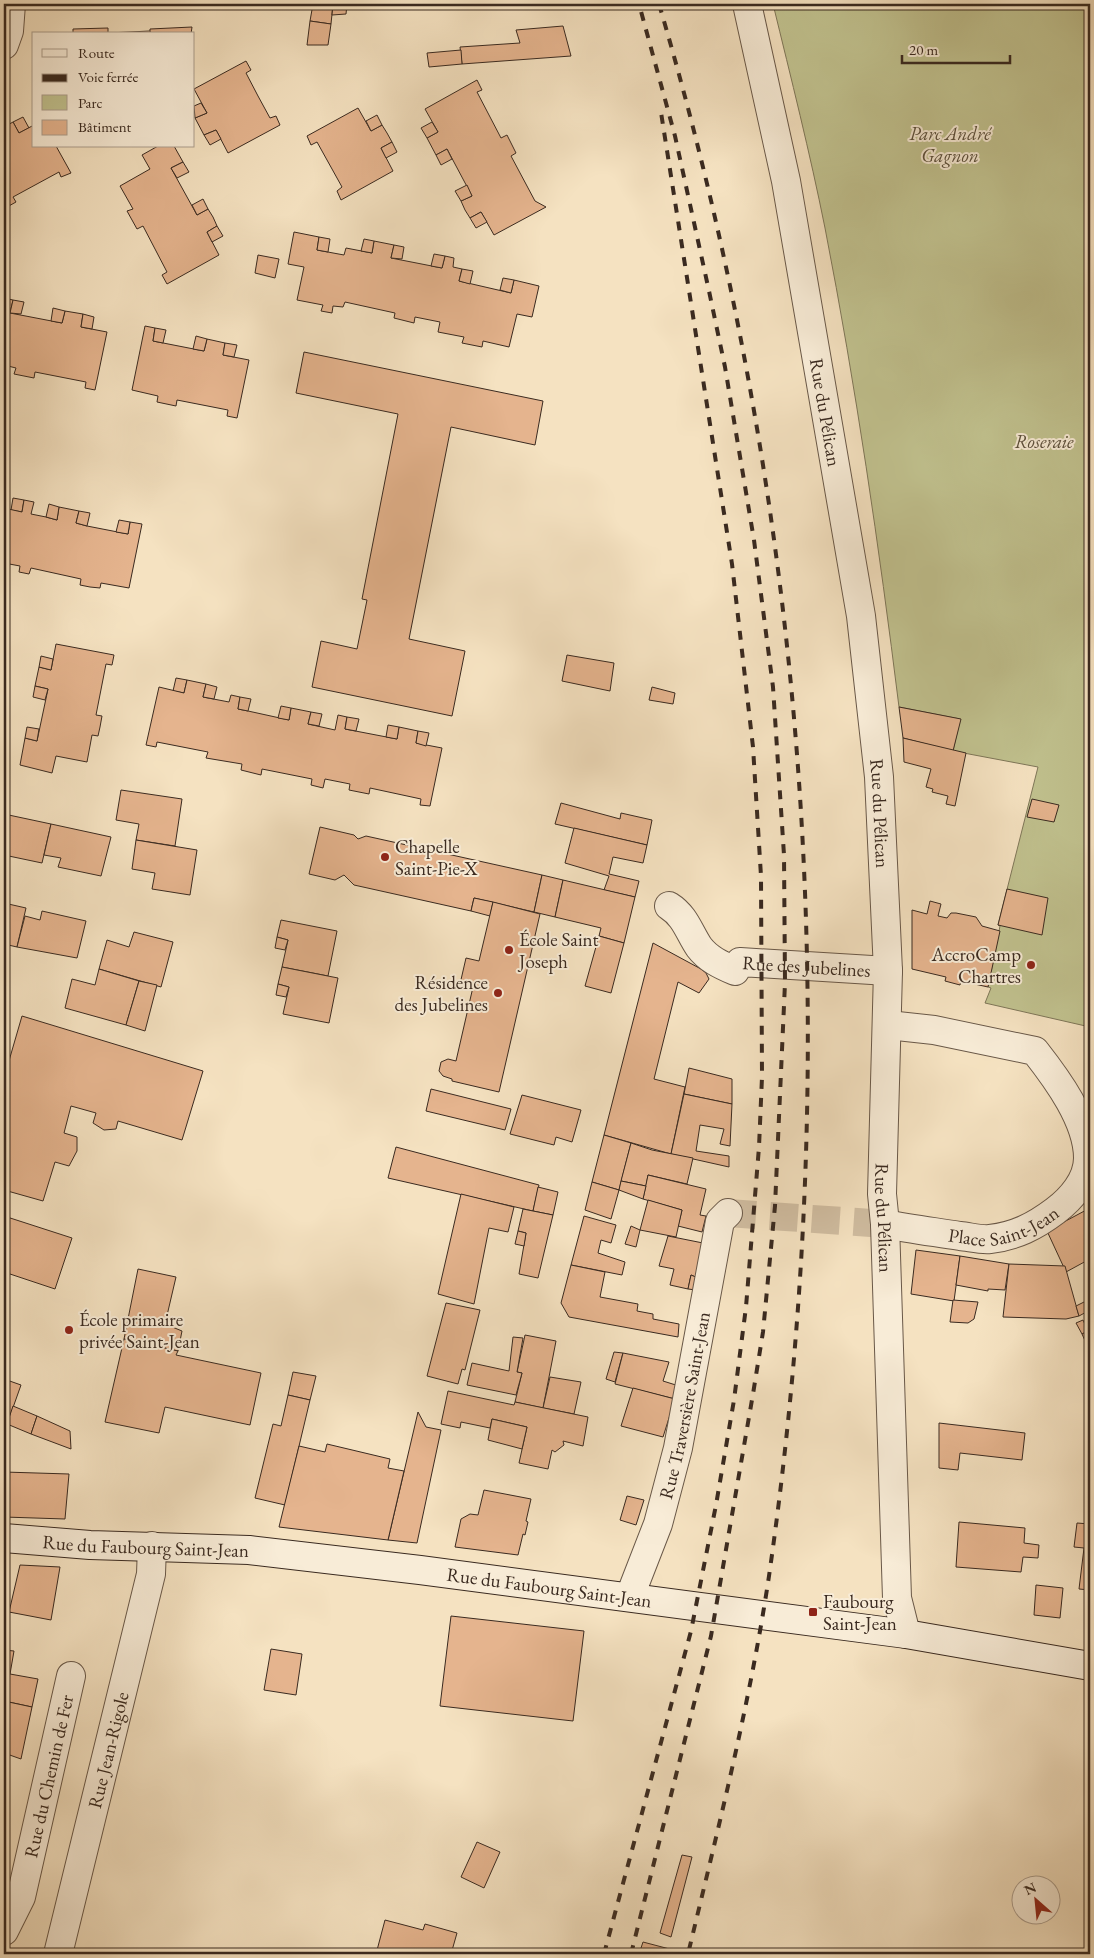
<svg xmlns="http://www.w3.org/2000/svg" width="1094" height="1958" font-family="'EB Garamond',serif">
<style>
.green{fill:#c1c28f;stroke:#7e7658}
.building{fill:#e5b48e;stroke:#3a2a20}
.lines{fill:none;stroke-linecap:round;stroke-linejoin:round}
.street-tunnel{stroke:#d0bda1;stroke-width:28;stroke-dasharray:28 14;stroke-linecap:butt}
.street-casing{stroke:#695848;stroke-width:30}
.secondary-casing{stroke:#3a2a20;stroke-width:30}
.street{stroke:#f8ecd7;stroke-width:28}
.secondary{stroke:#f8ecd7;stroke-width:28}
.rail{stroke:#3a2a20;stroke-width:4;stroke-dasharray:9 9;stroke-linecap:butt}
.poi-dot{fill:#8f2418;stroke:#f8ecd7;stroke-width:2}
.labels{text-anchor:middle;stroke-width:4;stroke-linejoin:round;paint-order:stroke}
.park-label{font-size:19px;font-style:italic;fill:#5c503c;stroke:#f8ecd7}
.street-label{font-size:19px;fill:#3a2a20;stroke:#f8ecd7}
.poi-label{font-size:19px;fill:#3a2a20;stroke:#f8ecd7;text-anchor:start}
</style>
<rect width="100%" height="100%" fill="#f5e2c1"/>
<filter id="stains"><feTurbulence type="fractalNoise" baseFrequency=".004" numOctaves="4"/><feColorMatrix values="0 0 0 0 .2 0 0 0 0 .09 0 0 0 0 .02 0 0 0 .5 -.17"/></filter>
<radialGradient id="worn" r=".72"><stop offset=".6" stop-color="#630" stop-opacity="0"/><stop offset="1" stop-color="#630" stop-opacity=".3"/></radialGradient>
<path class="green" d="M773 4H1090V1027L985 1003 991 988 988 987 1000 926 998 925 1038 767 953 751 960 719 899 707C879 546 856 387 825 228 810 153 791 78 773 4Z"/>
<g class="building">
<polygon points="313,4 333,4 331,24 310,21"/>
<polygon points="333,4 347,4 346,14 332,15"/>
<polygon points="310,21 331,24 328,45 307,45"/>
<polygon points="563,26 571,56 462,64 460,47 520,43 516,30"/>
<polygon points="192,27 191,34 150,34 150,29"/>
<polygon points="108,28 108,34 73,34 73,29"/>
<polygon points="150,31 150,34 108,34 108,33"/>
<polygon points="461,50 462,64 429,67 427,53"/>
<polygon points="246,61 251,70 246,73 258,96 270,118 276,116 280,125 228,153 216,130 204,135 195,118 207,113 194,89"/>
<polygon points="477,80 482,90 477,92 501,138 507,135 516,153 511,156 535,201 546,207 494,235 481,212 470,218 465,210 461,201 472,196 447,149 436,155 427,138 438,132 425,109"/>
<polygon points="201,103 207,113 195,118 194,106"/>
<polygon points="358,108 371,131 382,125 387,133 392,142 381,148 393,171 341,200 337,191 342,187 317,142 311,145 307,136"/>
<polygon points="377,115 382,125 371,131 366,121"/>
<polygon points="23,117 29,128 19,133 13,122"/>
<polygon points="13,122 19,133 34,125 34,146 56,146 71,173 61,177 59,172 13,197 16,202 7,207 9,211 4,214 4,127"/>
<polygon points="432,122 438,132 427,138 421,128"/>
<polygon points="216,130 221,139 210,145 204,135"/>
<polygon points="392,142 397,152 386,158 381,148"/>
<polygon points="158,146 174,146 183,162 171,168 197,215 208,209 213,217 217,226 207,232 219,255 167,284 162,275 167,272 143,226 137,229 127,211 133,209 120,186 150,169 142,155"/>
<polygon points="447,149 452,159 441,165 436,155"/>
<polygon points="183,162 189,172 177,178 171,168"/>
<polygon points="467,185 472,196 461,201 455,191"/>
<polygon points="203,199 208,209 197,215 192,205"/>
<polygon points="481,212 487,222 476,228 470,218"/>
<polygon points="217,226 223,236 212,242 207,232"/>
<polygon points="294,232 319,237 317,250 344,255 346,248 372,253 374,241 394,245 391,258 442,268 445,256 454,258 453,267 462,269 459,281 511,293 514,280 539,286 532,317 517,314 509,347 483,341 482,347 462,343 464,337 438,332 440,322 415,317 414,323 394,318 395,313 345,302 343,307 333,306 332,313 321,311 323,305 297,300 304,267 288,264"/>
<polygon points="319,237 330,239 328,252 317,250"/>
<polygon points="364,239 374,241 372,253 361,251"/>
<polygon points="394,245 404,247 402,259 391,258"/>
<polygon points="434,254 445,256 442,268 431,266"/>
<polygon points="258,255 279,259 275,278 255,273"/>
<polygon points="462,269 473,271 470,284 459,281"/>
<polygon points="503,278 514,280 511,293 500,290"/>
<polygon points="4,298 13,300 10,313 62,323 65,311 83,314 81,327 107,332 95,390 85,388 86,382 35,372 34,378 14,374 16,368 4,365"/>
<polygon points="13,300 24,302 21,314 10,313"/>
<polygon points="53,308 65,311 62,323 51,321"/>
<polygon points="83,314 94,317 92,329 81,327"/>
<polygon points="145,326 155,328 153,341 204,351 207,339 225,343 223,355 249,360 237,418 227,416 228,410 177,400 176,406 157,402 158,396 132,390"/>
<polygon points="155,328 166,330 163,343 153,341"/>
<polygon points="196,336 207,339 204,351 193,349"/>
<polygon points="225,343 237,345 234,357 223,355"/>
<polygon points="304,352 543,401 535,445 451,427 409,639 465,651 452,716 312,687 321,641 357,649 367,600 362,599 398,414 296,393"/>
<polygon points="13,498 24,500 22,512 11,510"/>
<polygon points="24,500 34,502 31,514 46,517 57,520 59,507 79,511 76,523 87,526 128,534 130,522 142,524 129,588 101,583 100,588 90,587 80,585 81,579 31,568 29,574 19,572 20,566 4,563 4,508 22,512"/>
<polygon points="49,504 59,507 57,520 46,517"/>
<polygon points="79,511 90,513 87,526 76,523"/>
<polygon points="119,520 130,522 128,534 116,532"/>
<polygon points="56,644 114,655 112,665 106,664 96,715 102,716 100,727 98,736 92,735 87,762 56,756 52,773 20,765 25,738 37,741 48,689 35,686 39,667 51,670"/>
<polygon points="567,655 614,663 610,691 562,681"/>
<polygon points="41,656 53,659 51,670 39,667"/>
<polygon points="176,678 187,680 184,693 173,691"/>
<polygon points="187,680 206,684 203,697 229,702 231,695 240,697 238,709 248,711 289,720 291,708 311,712 308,724 335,730 338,715 347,717 345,729 397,739 399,727 418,731 416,743 442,748 430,806 420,805 421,799 370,788 369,794 349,790 350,784 325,779 323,788 311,785 312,779 262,769 261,775 241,770 242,764 206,758 208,752 157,742 156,747 146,745 159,687 184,693"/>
<polygon points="206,684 217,687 214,699 203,697"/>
<polygon points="35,686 48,689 45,700 33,697"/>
<polygon points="652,687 675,693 673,704 649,700"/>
<polygon points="240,697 251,699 248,711 238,709"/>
<polygon points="281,706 291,708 289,720 278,718"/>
<polygon points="899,707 961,719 953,751 903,738"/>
<polygon points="311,712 322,714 319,726 308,724"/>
<polygon points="347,717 359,719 356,731 345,729"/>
<polygon points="388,725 399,727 397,739 386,737"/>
<polygon points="27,727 39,729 37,741 25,738"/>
<polygon points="418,731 429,733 426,746 416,743"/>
<polygon points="903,738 966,753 955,806 946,804 948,796 932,792 933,789 926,787 931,769 904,762"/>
<polygon points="121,790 182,799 175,846 136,840 139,824 116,820"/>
<polygon points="1032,799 1059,805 1054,822 1027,817"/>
<polygon points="561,803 620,819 621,813 652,820 647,845 555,824"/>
<polygon points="4,814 51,824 42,863 4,855"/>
<polygon points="51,824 111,837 101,876 58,867 61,858 44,855"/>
<polygon points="320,827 354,835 358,839 366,836 542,875 534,912 474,898 471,911 354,885 344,875 335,880 309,874"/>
<polygon points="574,828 647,845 643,863 613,857 609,874 639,881 635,897 604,890 609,876 565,863"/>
<polygon points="136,840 197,850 190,895 152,889 155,873 132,869"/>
<polygon points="542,875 563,880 555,917 534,912"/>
<polygon points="563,880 635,897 624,943 599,936 601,928 555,917"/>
<polygon points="1007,889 1048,898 1042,935 998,925"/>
<polygon points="474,898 493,902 490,916 471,911"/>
<polygon points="930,901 941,904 938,916 947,918 951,913 956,913 976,917 982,926 1000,931 988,987 961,981 960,985 945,981 946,977 912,969 912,910 927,914"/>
<polygon points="493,902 540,914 499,1092 452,1081 452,1079 443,1076 439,1071 441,1062 448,1059 456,1061 473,987 460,984 466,958 479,961"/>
<polygon points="4,903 26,908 17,947 4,944"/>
<polygon points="42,911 86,921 77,958 17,947 25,916 40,920"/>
<polygon points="281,920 337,931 328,976 282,967 288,940 277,937"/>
<polygon points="134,932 173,942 161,987 99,969 107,940 129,947"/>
<polygon points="599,936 624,943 611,993 585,986"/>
<polygon points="277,937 288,940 285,950 275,948"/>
<polygon points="653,943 701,969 706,973 709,979 699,993 678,982 654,1079 685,1087 671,1154 604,1135"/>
<polygon points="282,967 338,978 329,1023 283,1014 289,987 278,984"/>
<polygon points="99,969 139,981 126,1025 65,1008 72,979 95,985"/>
<polygon points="139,981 157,985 145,1031 126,1025"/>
<polygon points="278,984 289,987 286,997 276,995"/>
<polygon points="22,1016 203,1071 182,1140 118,1121 116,1129 104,1130 93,1123 96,1113 71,1106 64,1133 77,1137 77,1151 69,1166 55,1162 43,1201 4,1190 4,1078"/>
<polygon points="689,1068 732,1079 732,1104 684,1094"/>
<polygon points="431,1089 511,1109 505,1130 426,1111"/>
<polygon points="684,1094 732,1104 730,1146 720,1144 724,1129 700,1125 696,1151 729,1156 729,1167 671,1154"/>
<polygon points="522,1095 581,1110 572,1142 556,1137 554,1145 510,1134"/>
<polygon points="604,1135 631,1143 619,1190 592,1182"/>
<polygon points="631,1143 652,1150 693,1158 687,1184 648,1175 646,1186 621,1181"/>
<polygon points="396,1147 539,1185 533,1211 388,1178"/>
<polygon points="648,1175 706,1189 700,1215 706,1216 702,1232 678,1226 682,1210 643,1199"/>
<polygon points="621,1181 646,1186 643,1199 619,1190"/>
<polygon points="592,1182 619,1190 611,1219 585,1210"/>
<polygon points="538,1187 558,1192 553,1215 533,1211"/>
<polygon points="461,1194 514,1207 508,1232 489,1228 474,1304 438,1294"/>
<polygon points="648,1200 682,1210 676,1237 640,1230"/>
<polygon points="1090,1208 1090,1264 1088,1260 1066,1272 1047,1231"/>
<polygon points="523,1209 553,1215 538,1278 519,1274 526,1233 518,1231"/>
<polygon points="4,1216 72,1238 55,1289 4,1272"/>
<polygon points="584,1216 616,1225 611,1243 601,1240 598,1253 625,1262 622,1275 571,1265"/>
<polygon points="631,1226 640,1230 636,1247 625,1244"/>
<polygon points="518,1231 526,1233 524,1246 515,1244"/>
<polygon points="668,1236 703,1243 698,1278 691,1275 688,1289 670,1285 674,1269 659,1266"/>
<polygon points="916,1250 960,1256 954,1301 911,1294"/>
<polygon points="960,1256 1009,1264 1005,1290 988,1289 988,1291 956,1285"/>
<polygon points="1009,1264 1065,1266 1079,1316 1066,1319 1003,1317"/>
<polygon points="571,1265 605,1272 600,1297 638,1304 637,1311 653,1314 653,1319 679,1324 678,1337 569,1317 561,1303"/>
<polygon points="138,1269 176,1277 165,1324 182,1331 178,1351 124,1339"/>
<polygon points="691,1275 698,1278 696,1290 688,1289"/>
<polygon points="1090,1299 1090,1310 1079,1316 1076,1306"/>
<polygon points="953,1300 978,1302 974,1319 968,1323 950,1322"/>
<polygon points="446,1303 480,1310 465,1370 462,1369 458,1384 427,1376"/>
<polygon points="1083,1320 1088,1331 1082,1334 1076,1323"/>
<polygon points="1088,1331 1090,1336 1090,1352 1082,1334"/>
<polygon points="525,1335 556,1341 543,1408 515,1402 522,1373 517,1372"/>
<polygon points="513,1337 523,1338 517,1372 522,1373 516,1395 467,1385 472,1363 509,1371"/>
<polygon points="124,1339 178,1351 176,1355 261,1373 250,1425 165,1407 159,1433 105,1422"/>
<polygon points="614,1352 623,1353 615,1382 606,1379"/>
<polygon points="623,1353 669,1362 663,1381 679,1386 675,1399 615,1384"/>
<polygon points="293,1372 316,1376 310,1400 288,1395"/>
<polygon points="550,1377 581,1382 574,1414 543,1408"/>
<polygon points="4,1379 21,1385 4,1433"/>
<polygon points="633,1388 675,1399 663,1437 621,1426"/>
<polygon points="448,1391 514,1405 515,1402 588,1417 583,1446 563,1441 564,1445 555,1452 552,1450 548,1469 519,1463 527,1427 492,1419 490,1428 461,1422 460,1428 441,1424"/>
<polygon points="288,1395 310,1400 285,1505 255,1498 273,1424 281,1426"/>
<polygon points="13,1406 37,1416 31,1434 7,1424"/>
<polygon points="418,1412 426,1427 441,1430 417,1543 388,1540"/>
<polygon points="37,1416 70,1431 71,1449 31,1434"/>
<polygon points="492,1419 527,1427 522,1449 488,1440"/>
<polygon points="939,1423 1025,1433 1022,1460 960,1453 958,1470 939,1468"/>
<polygon points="327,1444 390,1459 388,1468 404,1471 388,1540 279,1527 299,1446 325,1452"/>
<polygon points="4,1472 69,1474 65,1519 4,1517"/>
<polygon points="484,1490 531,1499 526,1521 528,1522 525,1535 523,1534 518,1555 455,1547 461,1519 470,1514 478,1515"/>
<polygon points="627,1496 644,1500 636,1525 620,1520"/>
<polygon points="959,1522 1025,1528 1024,1543 1039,1545 1038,1558 1023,1557 1021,1572 956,1567"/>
<polygon points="1077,1523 1090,1524 1090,1590 1079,1589 1084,1548 1074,1547"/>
<polygon points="20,1565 60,1567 51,1620 9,1612"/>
<polygon points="1036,1585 1063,1588 1060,1618 1034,1615"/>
<polygon points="451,1616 584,1631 573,1721 440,1706"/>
<polygon points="271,1649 302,1654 296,1695 264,1690"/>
<polygon points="4,1650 14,1651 10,1674 38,1679 32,1707 4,1701"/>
<polygon points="4,1701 32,1707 21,1759 4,1753"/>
<polygon points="477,1842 500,1852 484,1888 461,1877"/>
<polygon points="682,1855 692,1857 671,1937 660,1933"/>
<polygon points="385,1920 423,1930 425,1924 457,1933 451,1954 376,1954"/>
<polygon points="643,1942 681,1952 681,1954 639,1954"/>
</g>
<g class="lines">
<polyline class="street-tunnel" points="728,1213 885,1224"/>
<g class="street-casing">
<g id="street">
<path id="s1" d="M747 4 786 181 861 616 879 777 888 971 882 1194 885 1224 897 1598 906 1634"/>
<polyline points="4,45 9,31 11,4"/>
<path id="s2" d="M669 906C685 916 689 932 699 947 708 959 721 965 735 971L740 962 888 971"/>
<path id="s3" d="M885 1224C910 1229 935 1232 960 1236 970 1237 981 1240 990 1239 1016 1236 1035 1226 1055 1211 1071 1199 1088 1180 1088 1158 1088 1121 1057 1079 1035 1051L934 1030 888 1025"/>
<path id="s4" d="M630 1596 658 1524 678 1448 720 1221 728 1213"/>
<path id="s5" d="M4 1931 21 1897 71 1676"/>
<path id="s6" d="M58 1954 151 1574 152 1546"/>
</g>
</g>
<g class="secondary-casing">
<g id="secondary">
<path id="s7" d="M4 1538 90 1545 249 1550 420 1570 906 1634 1090 1666"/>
</g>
</g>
<use href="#street" class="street"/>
<use href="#secondary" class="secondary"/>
<g class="rail">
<path d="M659 4C810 517 845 1046 769 1576 750 1703 718 1829 688 1954"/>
<polyline points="604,1954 691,1631 716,1505 734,1400 746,1307 759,1147 762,1077 761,876 753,747 732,564 660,106"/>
<polyline points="631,1954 711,1636 753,1394 763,1332 775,1206 785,983 784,855 773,687 754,540 725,367 709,291 675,136 639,4"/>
</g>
</g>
<g class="poi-dot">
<circle cx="385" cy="857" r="5"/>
<circle cx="509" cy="950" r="5"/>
<circle cx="1031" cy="965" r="5"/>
<circle cx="498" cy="993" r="5"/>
<circle cx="69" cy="1330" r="5"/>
<rect x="808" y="1607" width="10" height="10" rx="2.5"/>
</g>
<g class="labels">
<g class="park-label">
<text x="950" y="140">Parc André<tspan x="950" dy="22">Gagnon</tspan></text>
<text x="1044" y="448">Roseraie</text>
</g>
<g class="street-label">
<text dy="7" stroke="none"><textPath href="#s1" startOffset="416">Rue du Pélican</textPath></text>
<text dy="7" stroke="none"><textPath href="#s1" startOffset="821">Rue du Pélican</textPath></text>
<text dy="7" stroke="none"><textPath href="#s2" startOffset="172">Rue des Jubelines</textPath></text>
<text dy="7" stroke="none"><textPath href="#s1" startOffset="1226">Rue du Pélican</textPath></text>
<text dy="7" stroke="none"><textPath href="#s3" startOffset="122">Place Saint-Jean</textPath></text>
<text dy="7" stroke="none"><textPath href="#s4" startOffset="199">Rue Traversière Saint-Jean</textPath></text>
<text dy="7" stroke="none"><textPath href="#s7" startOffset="142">Rue du Faubourg Saint-Jean</textPath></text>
<text dy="7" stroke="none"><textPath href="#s7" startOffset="548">Rue du Faubourg Saint-Jean</textPath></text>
<text dy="7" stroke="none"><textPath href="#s6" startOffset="210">Rue Jean-Rigole</textPath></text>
<text dy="7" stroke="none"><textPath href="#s5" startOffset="162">Rue du Chemin de Fer</textPath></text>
</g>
<g class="poi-label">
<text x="395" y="853">Chapelle<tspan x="395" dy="22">Saint-Pie-X</tspan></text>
<text x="519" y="946">École Saint<tspan x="519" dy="22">Joseph</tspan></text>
<text x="1021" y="961" text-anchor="end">AccroCamp<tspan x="1021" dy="22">Chartres</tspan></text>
<text x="488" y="989" text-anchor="end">Résidence<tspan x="488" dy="22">des Jubelines</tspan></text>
<text x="79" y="1326">École primaire<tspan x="79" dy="22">privée Saint-Jean</tspan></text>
<text x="823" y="1608">Faubourg<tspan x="823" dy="22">Saint-Jean</tspan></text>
</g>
</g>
<rect width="1094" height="1958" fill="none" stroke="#f5e2c1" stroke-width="20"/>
<rect x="5" y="5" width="1084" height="1948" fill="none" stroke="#3a2a20" stroke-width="2.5"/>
<rect x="10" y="10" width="1074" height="1938" fill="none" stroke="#3a2a20"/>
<rect x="32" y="32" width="162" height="115" fill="#f8ecd7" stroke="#ac9e8e"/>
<rect x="42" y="49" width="25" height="8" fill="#f8ecd7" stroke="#ac9e8e"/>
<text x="78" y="58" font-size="15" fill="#3a2a20">Route</text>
<rect x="42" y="74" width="25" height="8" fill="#3a2a20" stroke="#ac9e8e"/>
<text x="78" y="82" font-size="15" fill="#3a2a20">Voie ferrée</text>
<rect x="42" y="95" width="25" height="15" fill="#c1c28f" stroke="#ac9e8e"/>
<text x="78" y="108" font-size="15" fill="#3a2a20">Parc</text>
<rect x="42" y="120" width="25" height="15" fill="#e5b48e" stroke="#ac9e8e"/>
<text x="78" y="132" font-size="15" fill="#3a2a20">Bâtiment</text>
<g transform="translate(1036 1900) rotate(333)"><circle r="24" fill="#f8ecd7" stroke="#ac9e8e"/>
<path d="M0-4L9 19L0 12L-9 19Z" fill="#8f2418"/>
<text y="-8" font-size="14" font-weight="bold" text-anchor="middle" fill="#3a2a20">N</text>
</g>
<path d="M902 55v8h108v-8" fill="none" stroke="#3a2a20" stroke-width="2.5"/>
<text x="909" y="55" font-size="15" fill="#3a2a20" stroke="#f8ecd7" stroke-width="4" paint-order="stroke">20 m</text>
<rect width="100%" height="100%" filter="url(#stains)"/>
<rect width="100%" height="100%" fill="url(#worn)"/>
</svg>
